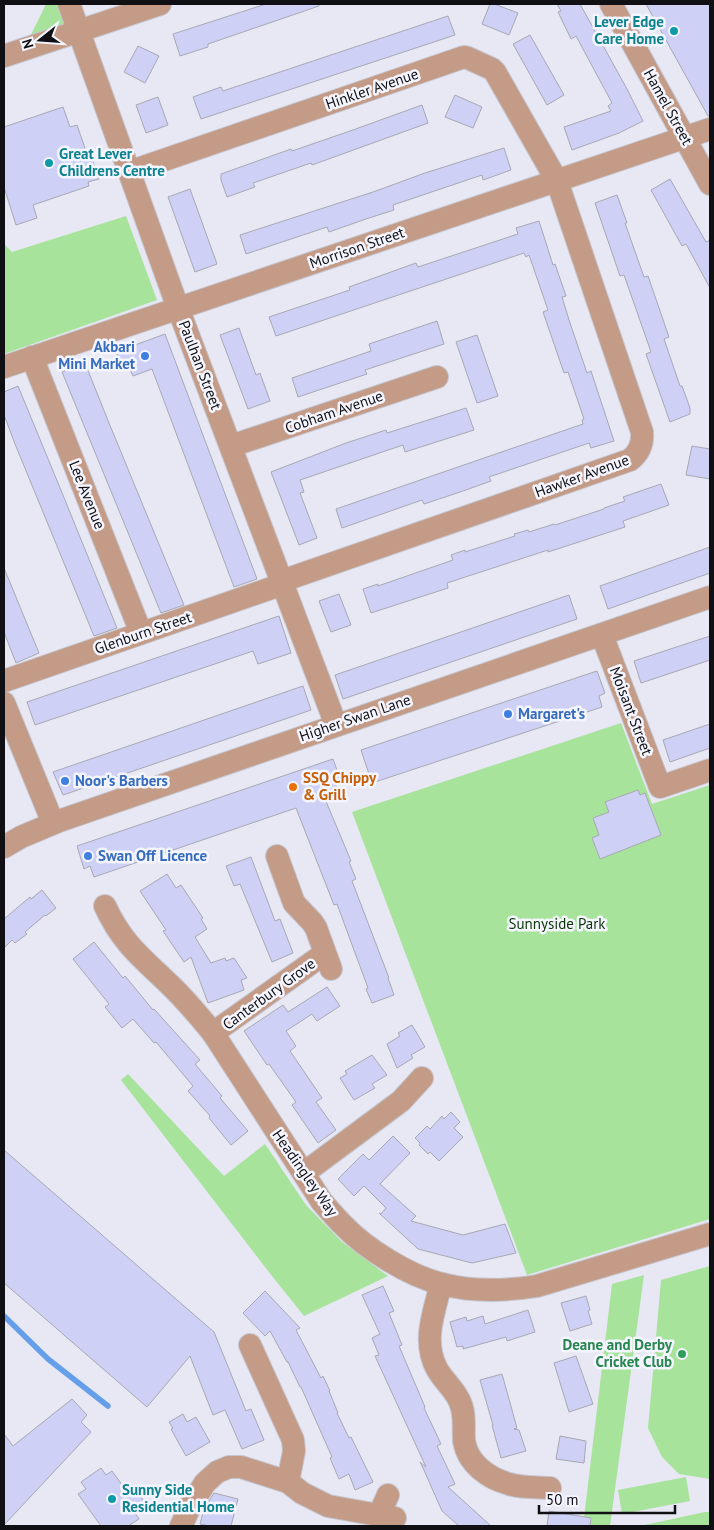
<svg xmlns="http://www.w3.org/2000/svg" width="714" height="1530" font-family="'PT Sans',sans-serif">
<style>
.green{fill:#a7e39b}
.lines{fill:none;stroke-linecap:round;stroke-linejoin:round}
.stream{stroke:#659fea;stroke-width:5.5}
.building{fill:#ced1f5;stroke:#a7a8b3}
.minor-casing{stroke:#c5c5cf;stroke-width:24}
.minor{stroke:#c49b86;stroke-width:22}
.culture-dot{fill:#0f9aa8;stroke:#f4f5fe;stroke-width:2}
.shop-dot{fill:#3f7fe0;stroke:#f4f5fe;stroke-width:2}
.food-dot{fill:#e8710a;stroke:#f4f5fe;stroke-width:2}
.leisure-dot{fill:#2e9e5b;stroke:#f4f5fe;stroke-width:2}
.labels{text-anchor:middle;stroke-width:5;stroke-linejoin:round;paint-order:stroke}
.culture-label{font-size:15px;font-weight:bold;fill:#0d838f;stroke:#f4f5fe;text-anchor:start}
.street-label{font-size:15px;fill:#101014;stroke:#f4f5fe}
.shop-label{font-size:15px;font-weight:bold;fill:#366cbe;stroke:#f4f5fe;text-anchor:start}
.food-label{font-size:15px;font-weight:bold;fill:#c56008;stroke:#f4f5fe;text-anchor:start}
.park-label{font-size:15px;fill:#093600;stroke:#f4f5fe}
.leisure-label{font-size:15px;font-weight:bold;fill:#27864d;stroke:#f4f5fe;text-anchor:end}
</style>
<rect width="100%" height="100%" fill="#e7e8f3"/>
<g class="green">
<polygon points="46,4 69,4 78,31 24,49"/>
<polygon points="126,216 157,300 4,354 4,244 12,252"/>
<polygon points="621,723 652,804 710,785 710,1219 527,1275 352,812"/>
<polygon points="128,1074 224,1176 265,1144 306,1205 342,1242 388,1276 304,1316 272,1276 121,1080"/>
<polygon points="710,1266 710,1479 679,1474 662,1457 648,1428 661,1280"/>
<polygon points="644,1275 610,1526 583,1526 612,1284"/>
<polygon points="686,1477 690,1501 622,1514 618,1490"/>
<polygon points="705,1512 710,1512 710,1526 640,1526"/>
</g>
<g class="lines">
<polyline class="stream" points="4,1316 48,1359 108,1406"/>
</g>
<g class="building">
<polygon points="266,4 319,4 319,6 208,44 208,47 180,56 173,34"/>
<polygon points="490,4 494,4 518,13 509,35 482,24"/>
<polygon points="557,4 580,4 627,89 643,121 619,133 572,150 564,127 611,111 608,106 612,103 576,36 571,39 558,12 561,11"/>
<polygon points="646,4 710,4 710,116 708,116"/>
<polygon points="448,16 455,35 201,119 193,97 221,87 223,91"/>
<polygon points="530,35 564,95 547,105 513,44"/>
<polygon points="138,46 159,56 145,83 124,72"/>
<polygon points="455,95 482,107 473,128 445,117"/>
<polygon points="158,97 168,125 146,133 136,105"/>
<polygon points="422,105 428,123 312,165 311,163 253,183 255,187 227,197 221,180 221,174 291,149 292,151 350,131"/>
<polygon points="63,107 70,127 77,125 88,157 91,156 99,179 88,182 89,186 33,205 37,218 16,225 4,187 4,127"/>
<polygon points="504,148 511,170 483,180 482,175 393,205 394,210 366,219 329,232 327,227 246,254 240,235 373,192 425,173"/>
<polygon points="670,179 706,242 710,240 710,288 686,244 682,246 651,190"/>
<polygon points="190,189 217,264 195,272 168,197"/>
<polygon points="617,195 627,223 625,223 644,277 648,276 669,337 664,339 680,386 682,386 690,408 690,414 670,422 646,354 651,352 643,329 624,275 620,276 595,203"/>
<polygon points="539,221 553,265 555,264 566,296 562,297 569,320 587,373 591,371 614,441 591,448 589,443 489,477 491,481 463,491 424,504 422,500 342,528 336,509 583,424 582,420 584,419 568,372 564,373 543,312 548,310 529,255 526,257 524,253 276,336 269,317 350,290 349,287 416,263 418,267 518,234 516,228"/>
<polygon points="437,321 444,344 365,370 367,374 298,397 292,378 371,351 369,344"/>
<polygon points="239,328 256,375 260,373 270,401 248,409 220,335"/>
<polygon points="165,334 257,579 234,587 152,369 133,376 128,365 122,368 116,352"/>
<polygon points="477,335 498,396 477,403 456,342"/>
<polygon points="85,363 109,423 184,605 161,613 62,372"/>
<polygon points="18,386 58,483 117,628 94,636 15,444 4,415 4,392"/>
<polygon points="466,408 474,430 405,452 403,445 300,480 304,492 300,493 317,538 299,545 271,472 346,443 386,430 387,433"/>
<polygon points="692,446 710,449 710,479 686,475"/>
<polygon points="661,484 669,505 623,521 625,527 548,552 548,550 447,583 448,588 371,613 363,589 378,584 378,586 453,560 451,555 465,550 465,552 515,536 514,534 528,530 529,532 554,524 555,525 604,509 604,508 625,501 623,497"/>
<polygon points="710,547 710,573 608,609 600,586"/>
<polygon points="4,568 39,653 16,663 4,632"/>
<polygon points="339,594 351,625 331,632 319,601"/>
<polygon points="569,595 577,619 343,699 335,675"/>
<polygon points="279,616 291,653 258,664 253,651 35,725 27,702"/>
<polygon points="710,636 710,660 641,683 634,661"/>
<polygon points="597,671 605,693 599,696 602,707 372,783 361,750"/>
<polygon points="303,686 311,710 262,727 63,795 53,772"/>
<polygon points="710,724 710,748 670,762 663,740"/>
<polygon points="333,759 341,781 335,783 338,794 325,799 351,861 349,862 356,879 352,881 389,978 388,978 394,995 372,1003 366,989 368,988 337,904 334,905 296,808 94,877 90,866 84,869 77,846"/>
<polygon points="638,790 640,795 645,793 661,835 600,859 592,838 599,835 593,818 609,812 605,802"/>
<polygon points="251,857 275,921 280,919 293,953 272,962 240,884 234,886 226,866"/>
<polygon points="167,874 176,888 181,885 203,918 201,919 207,929 195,937 211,963 225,958 226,961 234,958 247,978 241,980 244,990 208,1003 191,957 184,962 163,931 166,930 140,891"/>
<polygon points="42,890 56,908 46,916 45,915 25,932 27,934 15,943 12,940 4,948 4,919 30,897 31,899"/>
<polygon points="94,942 123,978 125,976 153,1010 154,1009 200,1060 195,1064 222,1096 220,1098 248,1131 231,1145 209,1118 210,1116 188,1091 193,1086 156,1042 154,1043 133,1019 122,1028 105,1007 109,1004 73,959"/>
<polygon points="327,987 340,1006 317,1021 312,1014 286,1031 296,1046 290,1051 322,1098 316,1102 336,1130 318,1143 292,1105 296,1102 269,1064 267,1065 244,1031 283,1005 288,1012"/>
<polygon points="412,1025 425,1047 411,1055 413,1058 397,1068 387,1044 400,1036 398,1033"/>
<polygon points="372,1055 387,1075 372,1084 375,1088 354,1100 340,1078 347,1074 345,1071"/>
<polygon points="451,1112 460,1122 454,1128 463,1137 439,1161 430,1152 428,1154 419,1145 420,1143 415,1138 427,1126 430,1129 442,1116 444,1119"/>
<polygon points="393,1136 410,1153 380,1184 416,1216 411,1221 463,1235 505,1224 516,1253 472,1263 418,1249 379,1213 381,1214 386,1208 364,1186 354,1196 338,1179 363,1154 369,1160"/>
<polygon points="4,1150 214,1332 246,1411 251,1409 264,1440 242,1449 225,1410 213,1415 190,1356 147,1407 4,1283"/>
<polygon points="383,1286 394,1311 389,1313 402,1345 399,1346 425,1407 424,1408 441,1444 437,1446 455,1484 448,1487 491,1526 459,1526 442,1511 423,1468 420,1462 426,1467 375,1356 379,1355 372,1338 380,1334 362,1295"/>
<polygon points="265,1291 300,1328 296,1330 321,1378 323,1376 330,1391 329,1391 338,1413 337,1413 349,1438 351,1437 373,1482 355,1490 349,1474 339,1479 330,1458 332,1457 301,1387 300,1387 288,1362 287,1362 270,1331 265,1336 243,1313"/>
<polygon points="586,1296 590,1310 588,1311 592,1324 570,1331 561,1303"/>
<polygon points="528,1310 535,1332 507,1341 506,1337 463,1349 463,1346 457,1347 450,1322 466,1317 467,1321 483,1316 485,1324"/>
<polygon points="576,1356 593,1404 569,1412 554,1363"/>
<polygon points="502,1374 517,1428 514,1429 519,1430 526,1451 501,1458 492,1425 493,1425 480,1380"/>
<polygon points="72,1399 87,1415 81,1422 91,1432 4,1525 4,1434 13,1446"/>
<polygon points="183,1414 187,1422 196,1417 210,1442 186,1456 171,1429 173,1428 169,1422"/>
<polygon points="560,1436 586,1441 584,1463 556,1459"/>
<polygon points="101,1468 106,1475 112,1471 125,1489 132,1484 146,1504 134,1512 139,1519 128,1526 101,1526 78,1494 86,1489 81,1482"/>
<polygon points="214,1493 238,1499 231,1526 209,1526 200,1524 204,1509"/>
<polygon points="549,1511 591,1518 590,1526 547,1526"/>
</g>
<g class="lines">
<g class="minor-casing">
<g id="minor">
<polyline points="69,4 178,308 336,725"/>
<polyline points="611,4 710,184"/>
<polyline points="4,56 160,4"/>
<path d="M129 172 464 57 468 58 492 69 495 72 557 181 642 432C643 443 639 453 630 460L282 581"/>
<polyline points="32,357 141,633"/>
<polyline points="4,367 710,129"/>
<polyline points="231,446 437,377"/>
<polyline points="602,635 660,787 710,770"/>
<polyline points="4,681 283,584"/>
<polyline points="4,703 53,823"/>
<polyline points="4,847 21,837 59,821 710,597"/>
<polyline points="277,856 294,903 312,922 316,928 331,969"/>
<path d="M105 906C122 943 141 957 169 984 185 999 199 1016 213 1033L322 1202C329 1210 336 1218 343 1225 366 1249 409 1276 442 1284 473 1292 506 1291 537 1286L710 1234"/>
<polyline points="213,1033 324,954"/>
<polyline points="304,1173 401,1101 422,1078"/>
<path d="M441 1284C434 1312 422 1342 437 1369 443 1380 454 1389 459 1400 466 1413 463 1428 464 1441 468 1464 488 1478 509 1484 521 1488 537 1487 550 1488"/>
<polyline points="250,1345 293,1440 294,1451 288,1482"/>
<polyline points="379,1515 388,1495"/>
<polyline points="181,1526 191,1505 205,1483 217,1472 229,1467 241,1467 288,1482 302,1493 328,1506 395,1518"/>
</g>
</g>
<use href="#minor" class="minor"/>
</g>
<g class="culture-dot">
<circle cx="674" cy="31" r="5"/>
<circle cx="49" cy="163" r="5"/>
<circle cx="112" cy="1499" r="5"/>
</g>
<g class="shop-dot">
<circle cx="145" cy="356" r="5"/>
<circle cx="508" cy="714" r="5"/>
<circle cx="65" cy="781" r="5"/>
<circle cx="88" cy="856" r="5"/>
</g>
<circle class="food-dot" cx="293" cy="787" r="5"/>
<circle class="leisure-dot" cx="682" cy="1354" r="5"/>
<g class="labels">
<g class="culture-label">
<text x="664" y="27" text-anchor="end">Lever Edge<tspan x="664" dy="17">Care Home</tspan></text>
<text x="59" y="159">Great Lever<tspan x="59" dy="17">Childrens Centre</tspan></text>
<text x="122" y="1495">Sunny Side<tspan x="122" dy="17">Residential Home</tspan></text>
</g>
<g class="street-label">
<text transform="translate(372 89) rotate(-19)" y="5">Hinkler Avenue</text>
<text transform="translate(668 107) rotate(61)" y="5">Hamel Street</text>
<text transform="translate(357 248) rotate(-19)" y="5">Morrison Street</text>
<text transform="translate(200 365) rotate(69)" y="5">Paulhan Street</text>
<text transform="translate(334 412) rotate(-19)" y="5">Cobham Avenue</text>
<text transform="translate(582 476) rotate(-20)" y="5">Hawker Avenue</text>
<text transform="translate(87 495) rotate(68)" y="5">Lee Avenue</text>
<text transform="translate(143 633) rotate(-19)" y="5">Glenburn Street</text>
<text transform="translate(631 711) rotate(69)" y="5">Moisant Street</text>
<text transform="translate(355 718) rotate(-19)" y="5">Higher Swan Lane</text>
<text transform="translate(269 994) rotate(-36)" y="5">Canterbury Grove</text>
<text transform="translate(305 1173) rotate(55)" y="5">Headingley Way</text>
</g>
<g class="shop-label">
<text x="135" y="352" text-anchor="end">Akbari<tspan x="135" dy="17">Mini Market</tspan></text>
<text x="518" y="719">Margaret's</text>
<text x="75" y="786">Noor's Barbers</text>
<text x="98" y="861">Swan Off Licence</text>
</g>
<g class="food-label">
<text x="303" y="783">SSQ Chippy<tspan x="303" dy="17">&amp; Grill</tspan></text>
</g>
<g class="park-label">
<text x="557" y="929">Sunnyside Park</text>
</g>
<g class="leisure-label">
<text x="672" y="1350">Deane and Derby<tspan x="672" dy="17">Cricket Club</tspan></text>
</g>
</g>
<rect width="714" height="1530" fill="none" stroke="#101014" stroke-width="10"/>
<g transform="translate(40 40) rotate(253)" stroke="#f4f5fe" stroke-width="4" paint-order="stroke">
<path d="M0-4L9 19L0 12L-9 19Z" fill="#101014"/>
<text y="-8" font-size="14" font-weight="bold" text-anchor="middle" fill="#101014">N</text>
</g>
<path d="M539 1505v8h136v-8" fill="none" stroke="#101014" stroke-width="2.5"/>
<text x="546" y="1505" font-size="15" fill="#101014" stroke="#f4f5fe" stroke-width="4" paint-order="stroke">50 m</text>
</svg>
